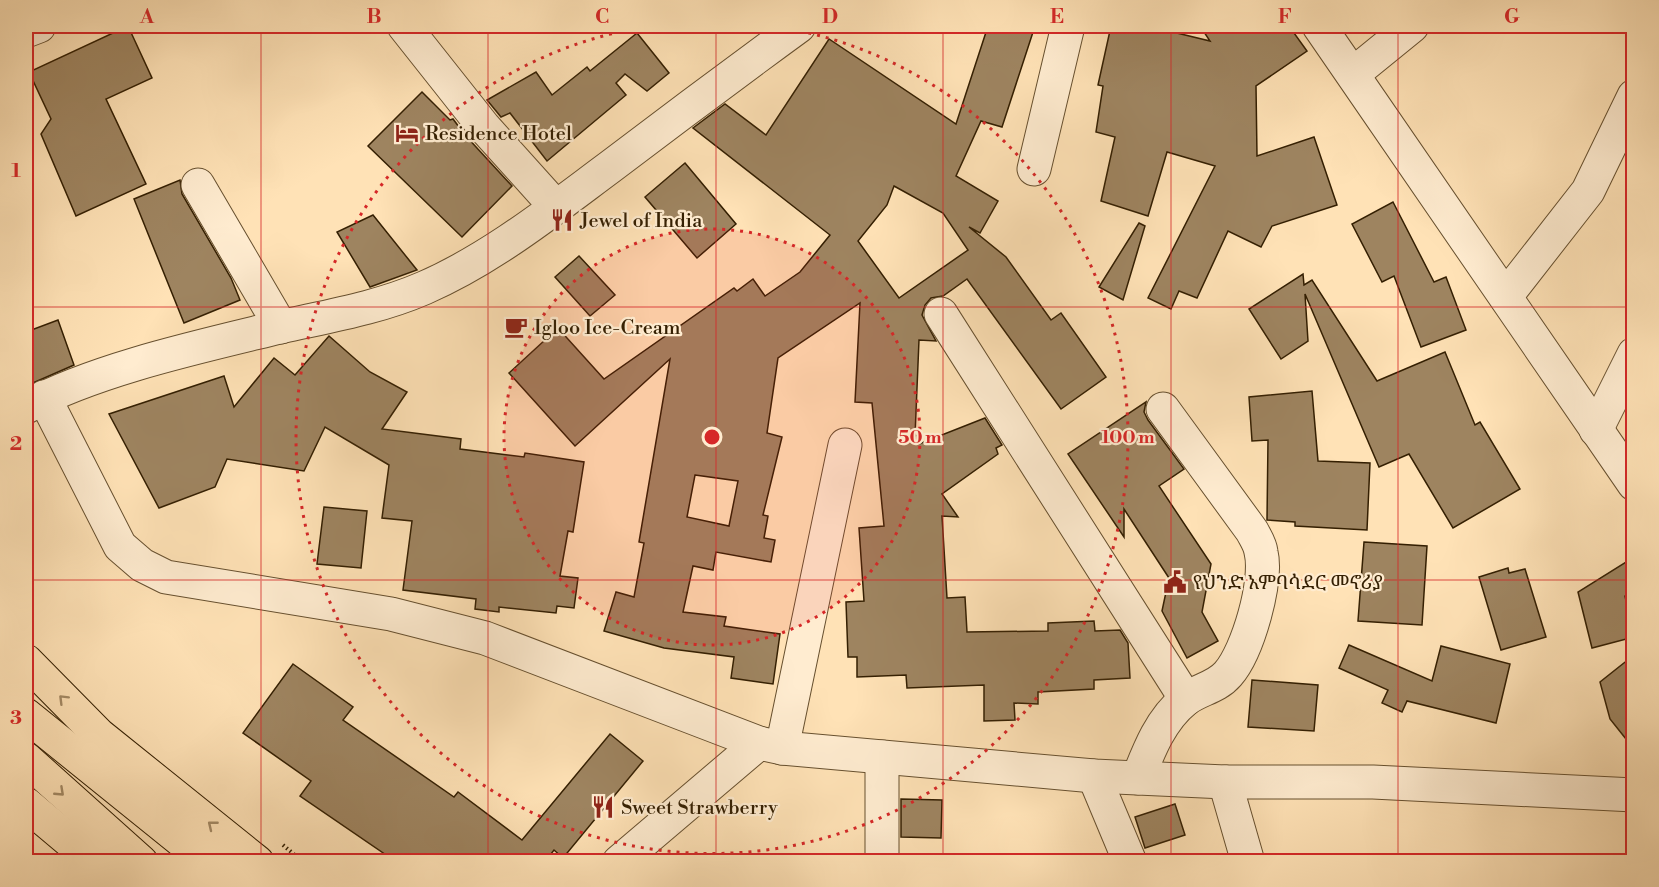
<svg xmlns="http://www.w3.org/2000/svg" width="1659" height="887" font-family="'Libre Bodoni','Noto Serif Ethiopic',serif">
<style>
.building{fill:#9e8460;stroke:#341f02;stroke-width:1.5;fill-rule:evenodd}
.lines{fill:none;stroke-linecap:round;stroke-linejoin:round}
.minor-casing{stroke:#67502f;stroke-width:35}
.major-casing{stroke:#341f02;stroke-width:35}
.path{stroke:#341f02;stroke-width:4;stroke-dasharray:1.5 3;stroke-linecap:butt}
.minor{stroke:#ffecd0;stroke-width:33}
.major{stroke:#ffe2b6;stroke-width:33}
.oneway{stroke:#a48a65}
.grid{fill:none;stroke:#d62828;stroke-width:1.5;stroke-opacity:0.55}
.ring{fill:none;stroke:#d62828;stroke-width:3;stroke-dasharray:3 6}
.labels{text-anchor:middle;stroke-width:4.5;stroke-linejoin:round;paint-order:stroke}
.poi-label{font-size:20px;fill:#341f02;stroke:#ffecd0;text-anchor:start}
.centre{fill:#d62828;stroke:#ffecd0;stroke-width:3}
.ring-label{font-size:18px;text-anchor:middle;font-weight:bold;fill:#d62828;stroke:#ffecd0;stroke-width:4.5;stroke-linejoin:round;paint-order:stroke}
.neatline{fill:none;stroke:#d62828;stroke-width:2}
.grid-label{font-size:20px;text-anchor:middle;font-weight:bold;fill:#d62828}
</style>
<rect width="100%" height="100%" fill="#ffe2b6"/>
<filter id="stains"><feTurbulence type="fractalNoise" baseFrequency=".00333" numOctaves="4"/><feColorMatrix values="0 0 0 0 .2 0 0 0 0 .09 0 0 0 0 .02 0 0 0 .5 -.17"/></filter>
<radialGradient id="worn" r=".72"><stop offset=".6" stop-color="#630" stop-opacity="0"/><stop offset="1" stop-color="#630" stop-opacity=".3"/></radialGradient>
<g class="building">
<polygon points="128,26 152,78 106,99 146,184 76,216 41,134 51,119 29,72"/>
<path d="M988 26H1035L1002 127 981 121 956 176 998 201 980 233 969 227 1006 257 1051 320 1061 313 1106 377 1061 409 967 279 943 296 931 298 925 305 922 315 936 341 919 340 915 436 918 435 919 444 985 418 1002 445 996 448 998 454 942 494 958 517 942 516 947 598 965 597 967 632 1048 631V623L1094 621 1095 631 1120 630 1128 643 1130 678 1094 680V689L1038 692V704L1014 703 1015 720 984 721V685L907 688 906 675 857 677V657H848L846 602 864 601 859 528 884 526 872 403 855 402 860 303 778 358 767 433 782 437 763 515 768 516 764 538 775 540 771 562 716 552 713 570 693 566 683 612 726 617 724 626 780 634 773 684 731 678 734 657 664 648 604 631 616 592 634 597 644 543 639 542 670 359 575 446 509 373 558 328 604 379 734 288 737 291 753 279 765 296 800 272 830 235 693 128 725 104 766 135 829 39 956 124ZM894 186 943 213 968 250 899 298 858 241 887 205ZM695 475 738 481 729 526 687 517Z"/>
<polygon points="1111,26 1148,26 1210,41 1200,26 1289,26 1307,51 1256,86 1257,156 1314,137 1337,205 1272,226 1261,247 1228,231 1197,298 1179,291 1171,309 1148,298 1215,166 1167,152 1148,216 1101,201 1115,137 1096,132 1103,86 1098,85"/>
<polygon points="637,33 669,73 647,91 625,74 616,83 626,95 547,161 510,113 501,117 487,100 536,72 552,95 587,67 590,71"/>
<polygon points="422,92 450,120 453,119 465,135 512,186 462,237 368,146"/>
<polygon points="685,163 736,224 697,258 645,197"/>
<polygon points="180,180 182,194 231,278 240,300 184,323 134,199"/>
<polygon points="1393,202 1434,282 1446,277 1466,330 1421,347 1394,276 1382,282 1352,224"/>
<polygon points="373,215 417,270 370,287 337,232"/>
<polygon points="1139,223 1145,226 1123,300 1099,287"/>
<polygon points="579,256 615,295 590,316 555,277"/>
<polygon points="1303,274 1304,285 1312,280 1377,381 1445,352 1475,425 1480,422 1520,489 1453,528 1409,454 1379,467 1305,294 1308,341 1281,359 1249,309"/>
<polygon points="58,320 74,365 26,386 26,332"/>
<polygon points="329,336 370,372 407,392 382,429 461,439 460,449 524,457 525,453 584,462 573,532 568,531 560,576 578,578 574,608 557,606 556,613 499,607 499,612 475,609 476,599 403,590 412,521 382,518 389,465 325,427 304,471 227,459 215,487 159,508 109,414 224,376 234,407 274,358 295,375"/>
<polygon points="1312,391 1318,461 1370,463 1367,530 1295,526 1295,522 1267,520 1268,440 1252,441 1249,397"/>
<polygon points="1146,402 1144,412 1148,420 1184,469 1159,486 1211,564 1202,612 1218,641 1187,658 1162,611 1169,578 1124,509 1124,537 1068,454"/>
<polygon points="324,507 367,511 361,568 317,564"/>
<polygon points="1364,542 1427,546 1422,625 1358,621"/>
<polygon points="1634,557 1634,590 1625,596 1634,637 1592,648 1578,592"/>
<polygon points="1508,568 1509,573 1525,569 1546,637 1501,650 1479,577"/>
<polygon points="1349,645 1432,681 1441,646 1510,664 1496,723 1407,701 1402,712 1382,703 1388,690 1339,668"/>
<polygon points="1634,655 1634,749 1610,719 1600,682"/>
<polygon points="293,664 353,707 343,720 454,797 458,792 522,840 610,734 643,761 563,858 554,850 547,859 551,861 395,861 300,796 311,781 243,733"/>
<polygon points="1252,680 1318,685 1314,731 1248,727"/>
<polygon points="901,799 942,800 941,838 901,837"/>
<polygon points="1175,804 1185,835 1145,848 1135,817"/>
</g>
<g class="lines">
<g class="minor-casing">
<g id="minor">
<polyline points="404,26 484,127 556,207"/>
<polyline points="1319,26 1634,484"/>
<polyline points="26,31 39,26"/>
<polyline points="1353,74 1412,26"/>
<polyline points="1034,169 1068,26"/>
<polyline points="198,185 281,327"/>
<polyline points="1506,296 1588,191 1634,96"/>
<polyline points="941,314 1186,699"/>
<polyline points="44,397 120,546 142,565 166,577 391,614 485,638 759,743"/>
<path d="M26 407C96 369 202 346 280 327 329 316 378 308 424 288 491 259 552 210 610 167 673 119 736 72 799 26"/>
<polyline points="1596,430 1634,354"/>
<polyline points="782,748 845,445"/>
<polyline points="882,757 882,862"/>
<polyline points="1094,776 1130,862"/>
<path d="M1138 778C1149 750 1161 719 1185 700 1199 689 1216 688 1228 674 1248 651 1268 581 1261 552 1260 544 1255 537 1252 531L1163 409"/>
<polyline points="1225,782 1248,862"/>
<polyline points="619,862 759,743 782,748 1094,776 1225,782 1373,782 1634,795"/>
</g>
</g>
<g class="major-casing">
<g id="major">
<polyline points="26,661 99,735 257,862"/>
<polyline points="26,715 208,862"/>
<polyline points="26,759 141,862"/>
<polyline points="26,804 95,862"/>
</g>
</g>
<polyline class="path" points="283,845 303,862"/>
<use href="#minor" class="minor"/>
<use href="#major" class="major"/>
</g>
<defs><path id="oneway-chevron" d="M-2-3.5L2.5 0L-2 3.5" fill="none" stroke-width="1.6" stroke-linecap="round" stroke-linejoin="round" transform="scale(1.5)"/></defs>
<g class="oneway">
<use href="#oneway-chevron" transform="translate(63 699) rotate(-135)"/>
<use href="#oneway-chevron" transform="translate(60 792) rotate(43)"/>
<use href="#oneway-chevron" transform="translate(212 825) rotate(-141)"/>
</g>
<path class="grid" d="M261 26V862M488 26V862M716 26V862M943 26V862M1171 26V862M1398 26V862M26 307H1634M26 580H1634"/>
<circle cx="712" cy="437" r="208" fill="#d62828" fill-opacity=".12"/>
<g class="ring">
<circle cx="712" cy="437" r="208"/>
<path d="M773 26A416 416 0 1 1 651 26"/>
</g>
<defs>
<g id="hotel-bare" transform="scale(1.8)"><path d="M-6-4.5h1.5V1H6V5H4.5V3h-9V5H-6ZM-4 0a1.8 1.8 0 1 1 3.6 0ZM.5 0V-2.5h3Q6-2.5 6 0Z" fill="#8f2418" stroke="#ffecd0" stroke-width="2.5" paint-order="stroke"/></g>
<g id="restaurant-bare" transform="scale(1.8)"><path d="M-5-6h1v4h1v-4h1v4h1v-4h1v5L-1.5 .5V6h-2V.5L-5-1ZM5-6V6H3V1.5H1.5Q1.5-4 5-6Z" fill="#8f2418" stroke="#ffecd0" stroke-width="2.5" paint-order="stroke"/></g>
<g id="cafe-bare" transform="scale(1.8)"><path d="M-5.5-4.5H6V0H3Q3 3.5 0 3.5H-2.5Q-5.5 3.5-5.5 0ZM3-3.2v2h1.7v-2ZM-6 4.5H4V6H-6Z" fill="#8f2418" stroke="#ffecd0" stroke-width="2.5" paint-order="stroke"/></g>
<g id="civic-bare" transform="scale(1.8)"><path d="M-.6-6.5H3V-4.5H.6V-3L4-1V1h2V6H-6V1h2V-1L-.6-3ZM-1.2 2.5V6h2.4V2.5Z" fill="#8f2418" stroke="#ffecd0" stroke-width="2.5" paint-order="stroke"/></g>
</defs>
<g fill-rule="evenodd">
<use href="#hotel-bare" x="407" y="133"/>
<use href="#restaurant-bare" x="562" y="220"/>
<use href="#cafe-bare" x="516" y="327"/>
<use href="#civic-bare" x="1175" y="582"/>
<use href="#restaurant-bare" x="603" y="807"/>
</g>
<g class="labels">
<g class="poi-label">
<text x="425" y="140">Residence Hotel</text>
<text x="580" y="227">Jewel of India</text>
<text x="534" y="334">Igloo Ice-Cream</text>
<text x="1193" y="589">የህንድ አምባሳደር መኖሪያ</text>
<text x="621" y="814">Sweet Strawberry</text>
</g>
</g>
<circle cx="712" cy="437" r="9" class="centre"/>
<g class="ring-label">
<text x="920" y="443">50 m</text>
<text x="1128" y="443">100 m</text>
</g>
<rect width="1659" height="887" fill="none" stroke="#ffe2b6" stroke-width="66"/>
<rect x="33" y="33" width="1593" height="821" class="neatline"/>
<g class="grid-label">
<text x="147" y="23">A</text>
<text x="374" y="23">B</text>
<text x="602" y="23">C</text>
<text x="830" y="23">D</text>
<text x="1057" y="23">E</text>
<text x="1285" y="23">F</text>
<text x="1512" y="23">G</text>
<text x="16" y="177">1</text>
<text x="16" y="450">2</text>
<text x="16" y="724">3</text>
</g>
<rect width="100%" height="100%" filter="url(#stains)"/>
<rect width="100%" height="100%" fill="url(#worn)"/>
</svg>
